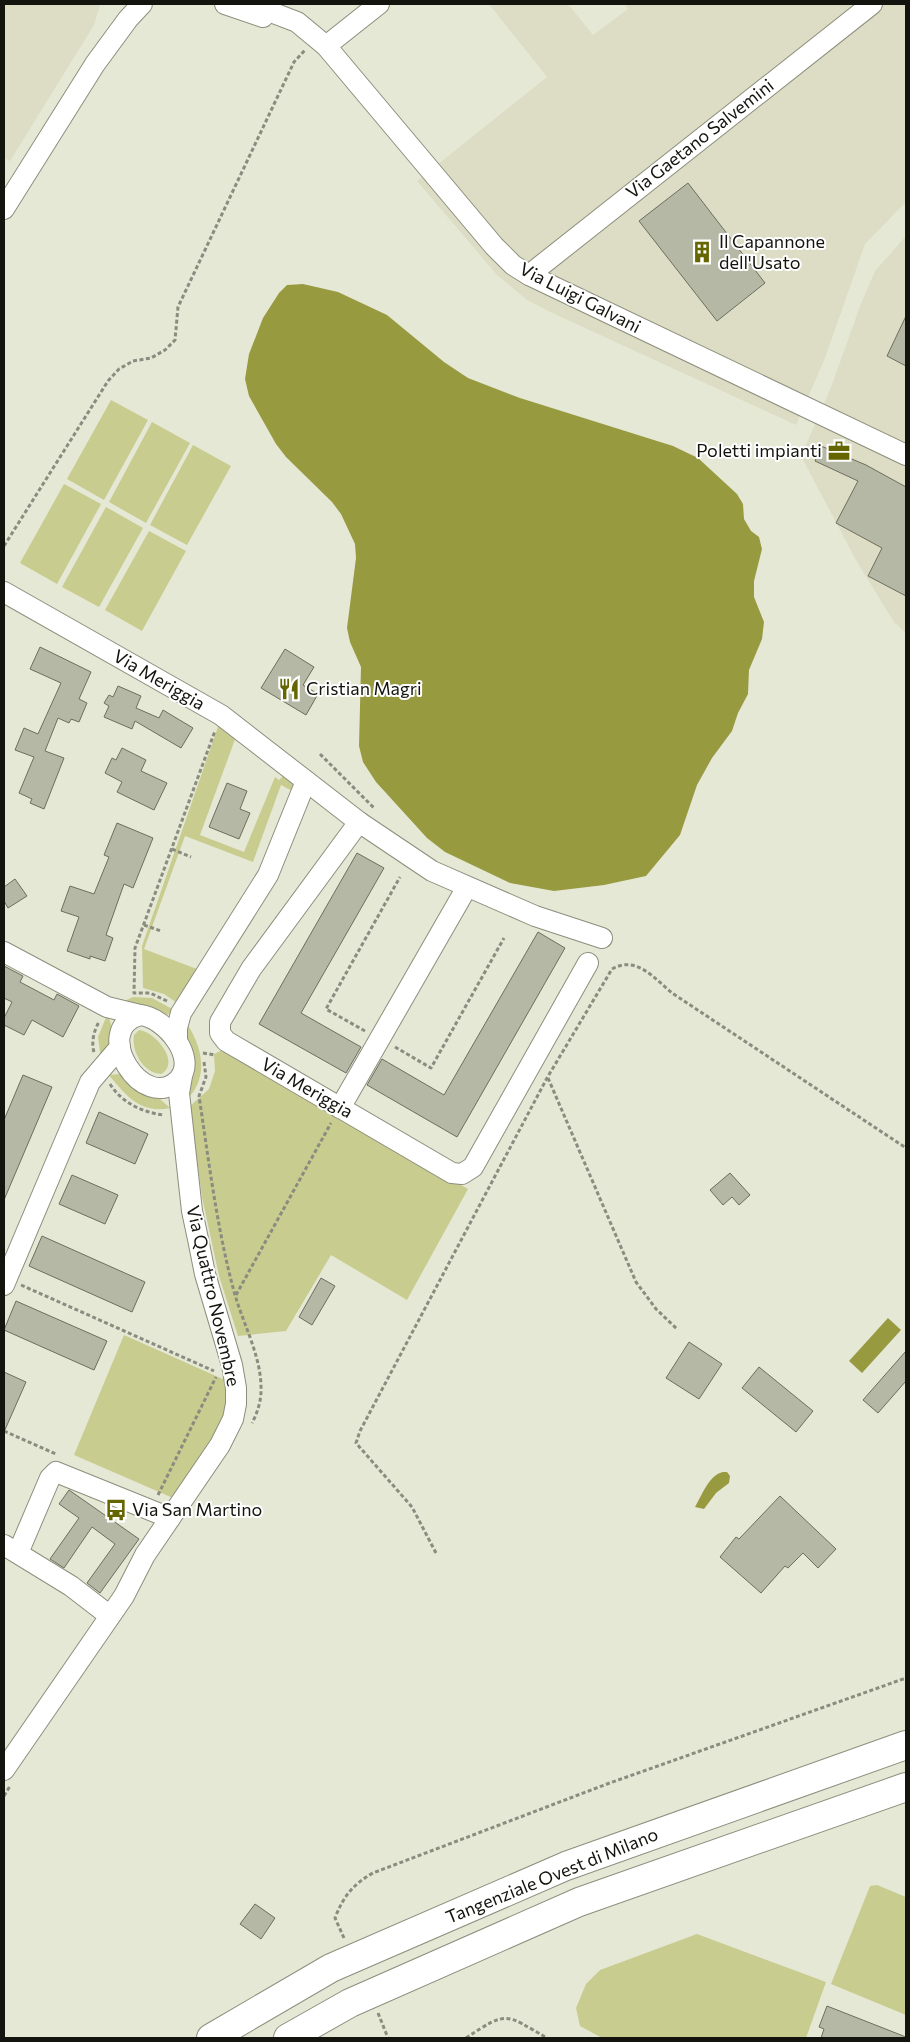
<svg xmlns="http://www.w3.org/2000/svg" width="910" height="2042" font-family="Commissioner,sans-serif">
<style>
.built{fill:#dcddc4}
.green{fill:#c9cc8f}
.water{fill:#989a40}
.building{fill:#b6b8a6;stroke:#6d6e5e}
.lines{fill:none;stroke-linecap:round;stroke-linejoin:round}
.minor-casing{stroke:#8d8e7d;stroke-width:22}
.highway-casing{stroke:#8d8e7d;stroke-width:30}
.path{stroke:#8a8c7f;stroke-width:3;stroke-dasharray:4 2.5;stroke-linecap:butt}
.minor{stroke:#fff;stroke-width:20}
.highway{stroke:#fff;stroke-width:28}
.labels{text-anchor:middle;stroke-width:4;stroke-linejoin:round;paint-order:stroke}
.street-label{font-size:18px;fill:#14140e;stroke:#fff}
.poi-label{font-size:18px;fill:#14140e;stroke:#fff;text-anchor:start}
</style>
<rect width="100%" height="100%" fill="#e6e8d6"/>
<g class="built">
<polygon points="4,4 100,5 94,25 10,161 4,158"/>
<polygon points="489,4 568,4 593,35 628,9 624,4 854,4 863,16 879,4 906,4 906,202 865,244 825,358 796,425 548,311 527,300 497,275 417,181 547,77"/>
<polygon points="906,236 906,633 894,622 857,562 801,456 830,390 862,301 875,271"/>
</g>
<g class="green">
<polygon points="111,400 148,420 104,500 67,479"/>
<polygon points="152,422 190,443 146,523 109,502"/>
<polygon points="193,445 231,466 187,545 150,525"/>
<polygon points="64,484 101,504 57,584 20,563"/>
<polygon points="106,507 143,528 99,607 62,587"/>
<polygon points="149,531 186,551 142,631 105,610"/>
<polygon points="220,721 237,734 200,835 244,852 275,777 279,780 288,771 295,779 292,791 281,785 253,862 185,836 144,949 197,969 180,1005 164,994 143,988 142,946"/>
<polygon points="133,997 152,998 176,1011 166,1015 122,1002"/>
<path d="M107 1015C117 1030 110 1046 101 1060L98 1037Z"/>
<path d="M187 1024C202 1046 209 1077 188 1098L185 1041Z"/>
<path d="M139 1030C156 1032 181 1063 161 1074 143 1073 131 1051 134 1035Z"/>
<polygon points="227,1048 468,1189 407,1300 331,1255 286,1331 238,1336 219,1276 202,1197 190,1106 209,1089 215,1071 214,1054"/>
<path d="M119 1074 145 1094 160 1099 170 1108C141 1114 126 1096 109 1075Z"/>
<polygon points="124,1335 225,1380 226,1410 217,1431 173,1498 74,1455"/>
<polygon points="877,1885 906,1897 906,2015 831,1984 870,1886"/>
<polygon points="697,1934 826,1982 806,2038 602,2038 580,2026 576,2008 586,1984 600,1970"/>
</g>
<g class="water">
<polygon points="303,284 338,292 387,315 444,362 468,378 520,398 673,446 698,458 737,494 743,504 744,519 751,531 759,537 762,549 754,581 754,597 764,622 762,639 749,670 748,694 738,713 732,731 712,758 697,785 680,835 646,876 604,885 554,891 510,883 445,852 427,838 376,782 363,762 359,746 361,667 350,642 347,628 356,558 355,544 341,514 332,502 286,457 276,444 249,396 245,379 249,354 263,318 279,293 287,285"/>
<polygon points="888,1318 901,1330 862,1373 849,1361"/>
<path d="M723 1472H727L730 1476 729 1483 716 1493 704 1509 695 1507C702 1495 709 1475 723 1472Z"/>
</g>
<g class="building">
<polygon points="688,183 765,283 717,321 639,221"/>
<polygon points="906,316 906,366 887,356"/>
<polygon points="821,446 866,465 906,487 906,596 868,576 882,548 836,523 858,481 815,461"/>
<polygon points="40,647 91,672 79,699 87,703 79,722 71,719 69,723 58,718 45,751 64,758 44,809 30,803 32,799 19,793 34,757 15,750 24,728 38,734 61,683 30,669"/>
<polygon points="285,649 314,667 303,685 318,694 306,715 261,688"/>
<polygon points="118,686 141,696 136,708 159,718 163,710 193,728 181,748 135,721 132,729 104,717 109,706 104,703 109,695 113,697"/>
<polygon points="122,748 146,760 141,771 167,783 154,810 117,792 122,782 105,773 112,758 116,760"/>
<polygon points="227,783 247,791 240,809 250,813 239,839 209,827"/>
<polygon points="117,823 153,838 133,888 124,884 106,935 113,938 105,961 90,956 90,959 67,951 79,917 61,911 70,886 94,894 109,857 104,855"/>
<polygon points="357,853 384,868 301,1013 361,1047 346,1073 259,1024"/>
<polygon points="15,879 27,896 8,908 4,901 4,887"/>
<polygon points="538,932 565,948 457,1137 367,1085 382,1059 444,1095"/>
<polygon points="4,966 23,976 20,982 54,1000 57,994 79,1006 63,1037 32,1020 24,1035 4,1025 4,1018 12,1002 4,998"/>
<polygon points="23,1075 52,1087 4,1200 4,1120"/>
<polygon points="99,1112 148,1134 135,1164 86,1143"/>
<polygon points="730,1173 750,1195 739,1205 732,1197 723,1205 710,1190"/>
<polygon points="72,1175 118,1195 105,1224 59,1204"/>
<polygon points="42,1236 145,1282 132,1312 29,1266"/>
<polygon points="321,1278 335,1286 312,1325 299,1317"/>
<polygon points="16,1301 107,1341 94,1370 4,1330"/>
<polygon points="689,1342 722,1364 699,1399 666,1378"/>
<polygon points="906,1351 906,1381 878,1413 863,1400"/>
<polygon points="759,1367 813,1411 796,1432 742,1388"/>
<polygon points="4,1372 26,1382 4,1432"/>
<polygon points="69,1490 139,1539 100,1593 87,1583 115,1544 92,1527 64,1568 50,1559 79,1518 59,1504"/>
<polygon points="780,1496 836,1549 818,1568 803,1553 788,1568 785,1566 761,1593 720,1557 736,1537 739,1539"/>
<polygon points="255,1904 275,1918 261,1939 240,1924"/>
<polygon points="827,2006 906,2037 906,2038 821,2038 824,2029 819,2027"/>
</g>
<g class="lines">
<g class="minor-casing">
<g id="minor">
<polyline points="225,4 263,17"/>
<polyline points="250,4 297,22 326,46 494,246 513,265 529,275 906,455"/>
<polyline points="326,46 379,4"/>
<polyline points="4,209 95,64 128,19 142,4"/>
<polyline points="529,275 872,4"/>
<polyline points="4,592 221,715 359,822 251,969 220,1022 220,1033 226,1041 452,1173 462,1174 473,1167 588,963"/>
<polyline points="359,822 432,871 535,916 602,938"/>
<polyline points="4,952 107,1007 140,1015"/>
<path d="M140 1015C165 1017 198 1058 179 1079 144 1116 89 1029 140 1015Z"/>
<polyline points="177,1041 177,1028 181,1013 268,875 306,781"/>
<polyline points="340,1108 467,887"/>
<polyline points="4,1285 90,1082 120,1047"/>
<polyline points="4,1545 71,1586 110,1616"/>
<polyline points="18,1553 50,1478 56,1472 170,1518"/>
<polyline points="4,1770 124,1596 145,1555 220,1445 233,1419 236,1404 236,1388 232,1365 205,1274 198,1239 192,1211 179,1093 182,1076"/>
</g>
</g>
<g class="highway-casing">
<g id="highway">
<polyline points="211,2038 331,1968 566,1866 906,1745"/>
<polyline points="288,2038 350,2003 579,1902 906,1787"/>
</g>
</g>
<g class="path">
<polyline points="4,546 108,381 119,369 133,361 151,358 165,350 175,340 178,307 294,62 305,50"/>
<polyline points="320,754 374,808"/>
<polyline points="172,849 191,857"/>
<polyline points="144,925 161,931"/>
<polyline points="167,1001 150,993 134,993 135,948 215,731"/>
<polyline points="365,1031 326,1009 400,877"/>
<polyline points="395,1047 431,1068 504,938"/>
<path d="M94 1052C91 1043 94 1030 99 1022"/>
<polyline points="203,1053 215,1055"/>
<path d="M204 1062 206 1077 199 1096C209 1162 217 1230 235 1295 244 1326 262 1358 261 1391 261 1401 257 1414 252 1423"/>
<polyline points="548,1078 636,1282 656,1309 677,1329"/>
<path d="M110 1084C122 1103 142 1112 163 1115"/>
<polyline points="21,1285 214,1371"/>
<polyline points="236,1295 331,1123"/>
<polyline points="4,1431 56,1454"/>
<polyline points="158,1495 216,1377"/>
<path d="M436 1553 412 1507 356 1443 360 1431 547 1078 612 969C636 955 654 978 672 993L906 1148"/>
<polyline points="4,1796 10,1786"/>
<path d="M344 1938 335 1918C343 1897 353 1884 373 1873L607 1784 906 1678"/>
<polyline points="378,2013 388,2038"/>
<path d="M466 2038C508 2010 505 2014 547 2038"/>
</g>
<use href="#minor" class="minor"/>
<use href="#highway" class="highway"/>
</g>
<defs>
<g id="building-bare" transform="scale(1.725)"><path d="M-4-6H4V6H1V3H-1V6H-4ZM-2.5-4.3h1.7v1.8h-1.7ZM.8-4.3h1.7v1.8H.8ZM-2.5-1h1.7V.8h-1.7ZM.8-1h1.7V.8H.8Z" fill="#656600" stroke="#fff" stroke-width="2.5" paint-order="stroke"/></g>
<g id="office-bare" transform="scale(1.725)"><path d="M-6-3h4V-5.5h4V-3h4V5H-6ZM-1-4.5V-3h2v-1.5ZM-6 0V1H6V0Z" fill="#656600" stroke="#fff" stroke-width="2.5" paint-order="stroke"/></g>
<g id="restaurant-bare" transform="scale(1.725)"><path d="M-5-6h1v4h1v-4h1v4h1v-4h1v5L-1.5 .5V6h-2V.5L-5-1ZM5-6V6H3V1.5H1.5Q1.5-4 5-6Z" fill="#656600" stroke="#fff" stroke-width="2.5" paint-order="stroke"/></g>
<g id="bus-bare" transform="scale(1.725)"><path d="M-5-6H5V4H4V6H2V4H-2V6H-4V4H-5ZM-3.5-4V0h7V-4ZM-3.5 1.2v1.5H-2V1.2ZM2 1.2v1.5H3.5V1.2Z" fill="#656600" stroke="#fff" stroke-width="2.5" paint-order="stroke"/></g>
</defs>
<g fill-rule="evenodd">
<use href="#building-bare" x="702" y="252"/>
<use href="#office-bare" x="839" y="451"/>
<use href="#restaurant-bare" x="289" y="689"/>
<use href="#bus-bare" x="116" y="1510"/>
</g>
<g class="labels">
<g class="street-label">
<text transform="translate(700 139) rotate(-38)" y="6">Via Gaetano Salvemini</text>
<text transform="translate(580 298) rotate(27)" y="6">Via Luigi Galvani</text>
<text transform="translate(159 680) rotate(30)" y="6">Via Meriggia</text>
<text transform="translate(307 1088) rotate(30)" y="6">Via Meriggia</text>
<text transform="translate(213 1296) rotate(77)" y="6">Via Quattro Novembre</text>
<text transform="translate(552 1876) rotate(-22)" y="6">Tangenziale Ovest di Milano</text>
</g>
<g class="poi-label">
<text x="719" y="248">Il Capannone<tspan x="719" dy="21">dell'Usato</tspan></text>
<text x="822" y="457" text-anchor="end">Poletti impianti</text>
<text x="306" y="695">Cristian Magri</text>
<text x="132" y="1516">Via San Martino</text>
</g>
</g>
<rect width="910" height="2042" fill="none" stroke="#14140e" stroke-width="10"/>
</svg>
